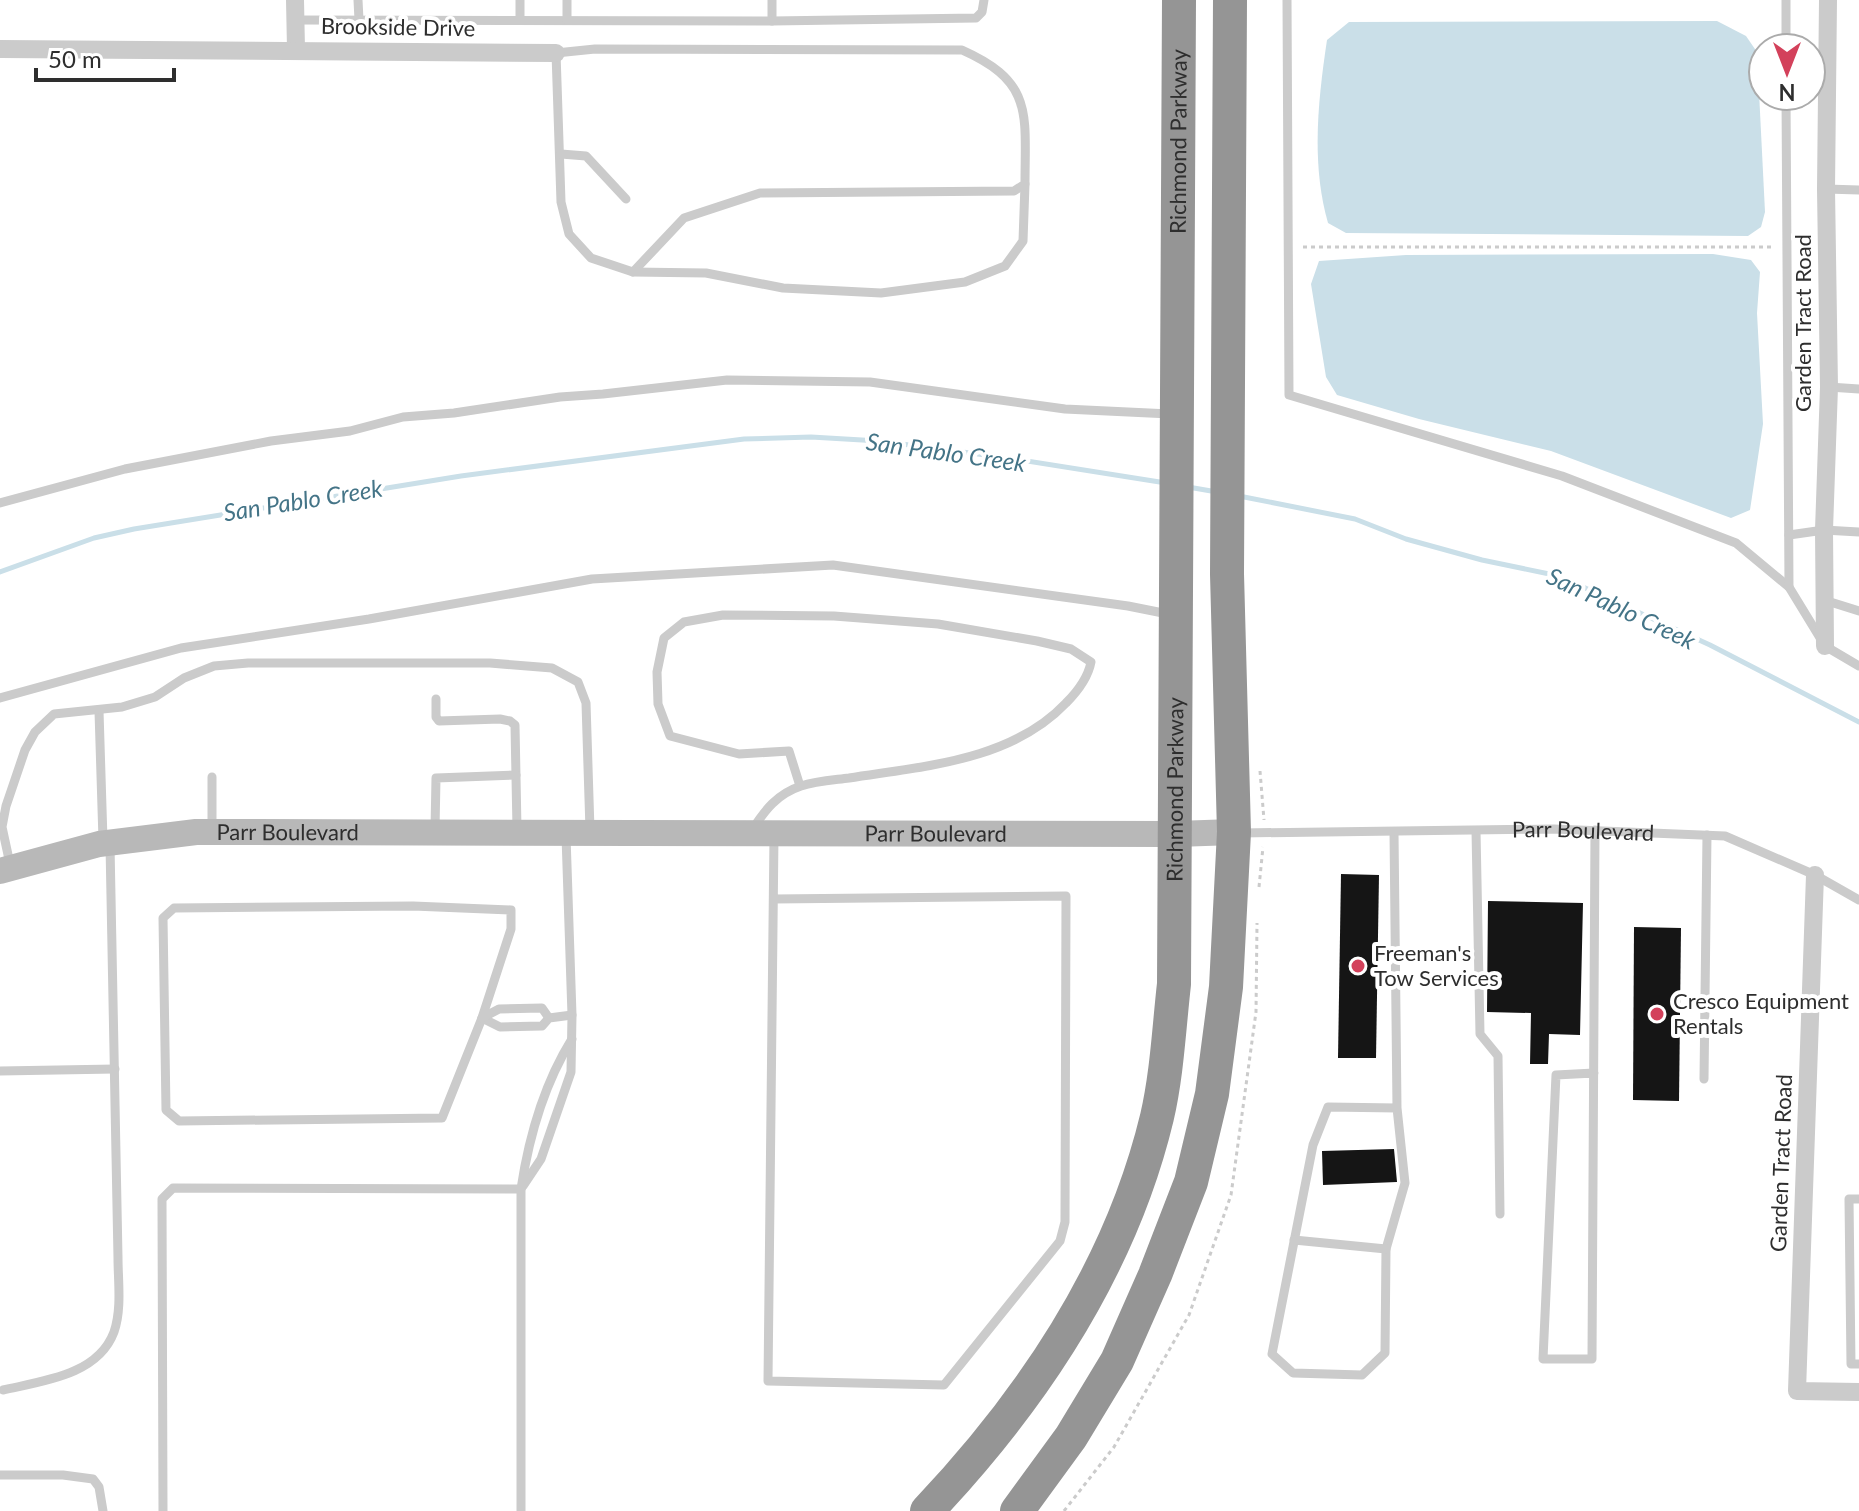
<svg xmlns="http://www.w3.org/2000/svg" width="1859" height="1511" font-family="Lato,sans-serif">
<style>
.water{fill:#cadfe8}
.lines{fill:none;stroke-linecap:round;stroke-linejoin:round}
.stream{stroke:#cadfe8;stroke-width:5}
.building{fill:#151515}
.path{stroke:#cbcbcb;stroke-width:3;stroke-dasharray:4 4;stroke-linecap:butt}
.lane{stroke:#cbcbcb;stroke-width:9}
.street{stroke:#cbcbcb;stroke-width:18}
.secondary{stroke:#b8b8b8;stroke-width:26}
.highway{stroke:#959595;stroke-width:34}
.poi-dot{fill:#d3415b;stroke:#fff;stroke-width:3}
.labels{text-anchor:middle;stroke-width:8;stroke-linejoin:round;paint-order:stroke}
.street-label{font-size:22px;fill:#2e2e2e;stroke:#fff}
.poi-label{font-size:22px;fill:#2e2e2e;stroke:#fff;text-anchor:start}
.water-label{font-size:24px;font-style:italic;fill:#447487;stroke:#fff}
</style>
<rect width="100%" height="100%" fill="#fff"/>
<g class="water">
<path d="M1717 21 1746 36 1757 52 1765 212 1761 227 1748 236 1346 233 1328 223C1311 164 1318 100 1327 40L1349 22Z"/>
<polygon points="1713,254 1751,260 1760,272 1757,313 1763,424 1750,510 1731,518 1551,451 1419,419 1337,395 1326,377 1311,284 1319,261 1406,255"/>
</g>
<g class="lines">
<g class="stream">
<polyline points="1188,487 1217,492"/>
<polyline points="1239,496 1355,519 1406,539 1482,560 1559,576 1710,645 1859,722"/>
<polyline points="0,572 94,538 134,529 461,476 744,439 811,437 879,441 1008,458 1166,483"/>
</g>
</g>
<g class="building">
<polygon points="1341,874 1379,875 1376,1058 1338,1058"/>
<polygon points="1488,901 1583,903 1580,1035 1549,1034 1548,1064 1530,1064 1531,1013 1487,1012"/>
<polygon points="1634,927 1681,928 1679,1101 1633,1100"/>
<polygon points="1394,1149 1397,1182 1323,1185 1322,1151"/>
</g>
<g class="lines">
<g class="path">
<polyline points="1303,247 1775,247"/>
<polyline points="1260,771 1264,820"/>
<polyline points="1259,887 1263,847"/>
<polyline points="1064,1511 1114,1447 1189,1315 1231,1195 1256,1012 1257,923"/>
</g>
<g class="lane">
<polyline points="358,0 359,20"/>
<polyline points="520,0 520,20"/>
<polyline points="1287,0 1289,395 1562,476 1736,543 1789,587 1825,646 1859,666"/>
<polyline points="1786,0 1786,48"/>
<polyline points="295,20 772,21 772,0"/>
<polyline points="567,20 567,0"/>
<polyline points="772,21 976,18 982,12 984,0"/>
<path d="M595 49 962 50C1034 82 1025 114 1025 184L1014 191 760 193 684 218 633 272 591 258 569 234 561 202 556 53Z"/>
<polyline points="1786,96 1789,587"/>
<polyline points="561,154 586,156 626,199"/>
<polyline points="1826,189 1859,190"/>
<polyline points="633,272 706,273 783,288 881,293 965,282 1005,266 1023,241 1025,184"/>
<polyline points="1829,387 1859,389"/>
<polyline points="0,503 125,469 271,441 350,431 403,417 454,413 560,397 603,394 727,380 870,382 1065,409 1170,414"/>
<polyline points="1789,535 1824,530 1859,532"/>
<polyline points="1824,600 1859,611"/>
<polyline points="0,698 181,648 369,619 592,579 833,565 1128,606 1168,614"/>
<polyline points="436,699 436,717 439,721 500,719 510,721 515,725 517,829"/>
<polyline points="99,711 103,840"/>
<polyline points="212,828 212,777"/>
<polyline points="435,829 436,778 516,775"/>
<path d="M752 830C765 810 777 794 801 786 816 781 834 780 849 778 924 766 1011 761 1066 703 1078 691 1088 678 1091 662L1071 649 1037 641 938 624 834 616 723 615 684 622 664 638 657 672 658 704 670 736 739 754 789 751 800 786"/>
<polyline points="1476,831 1480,1034 1498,1056 1500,1214"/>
<polyline points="1394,832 1397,1108 1405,1183 1386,1249 1385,1353 1362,1375 1293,1373 1272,1354 1313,1145 1328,1107 1397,1108"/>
<path id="s1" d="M1241 833 1554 829 1725 836 1815 875 1859 900"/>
<polyline points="10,864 2,827 6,806 25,750 35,732 54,714 122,707 155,697 184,678 214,666 248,663 490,663 552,668 578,682 586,703 590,830"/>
<polyline points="774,899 1066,896 1065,1222 1060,1241 944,1385 768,1381 774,835"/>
<polygon points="413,906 511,910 511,929 482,1018 442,1118 179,1121 166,1110 163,918 174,908"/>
<polyline points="482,1018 500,1027 542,1026 549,1018 572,1015"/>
<polyline points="482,1018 499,1009 542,1008 549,1018"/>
<polyline points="0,1071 115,1069"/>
<polyline points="1594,1073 1556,1075 1543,1359 1592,1359 1595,830"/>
<polyline points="1704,1079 1707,835"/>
<polyline points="523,1186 541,1159 571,1072 572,1015 566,836"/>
<polyline points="1859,1199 1849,1199 1851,1364 1859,1364"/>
<polyline points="1294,1240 1386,1249"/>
<path d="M3 1390C43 1381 98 1375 114 1332 122 1309 118 1281 118 1258L110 845"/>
<polyline points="0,1475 63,1475 93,1479 99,1487 103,1511"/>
<polyline points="163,1511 162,1199 173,1188 521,1189"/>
<path d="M521 1511V1189C529 1136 544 1084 572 1039"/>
</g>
<g class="street">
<polyline points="295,0 296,49"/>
<polyline points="0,49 556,53"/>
<polyline points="1825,646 1824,530 1829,387 1826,189 1828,0"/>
<polyline points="1815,875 1797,1391 1859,1392"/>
</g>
<path class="secondary" id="s2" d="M0 871 99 844 196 832 1176 834 1234 832"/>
<g class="highway">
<path id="s3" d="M927 1511C1032 1400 1121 1267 1157 1117 1167 1074 1169 1028 1174 984L1179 0"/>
<polyline points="1017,1511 1071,1437 1117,1361 1155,1275 1191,1182 1212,1094 1226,987 1234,832 1227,574 1230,0"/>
</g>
</g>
<g class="poi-dot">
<circle cx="1358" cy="966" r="8"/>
<circle cx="1657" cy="1014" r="8"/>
</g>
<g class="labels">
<g class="street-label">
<text transform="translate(398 27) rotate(1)" y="8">Brookside Drive</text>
<text dy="8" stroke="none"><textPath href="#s3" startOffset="1438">Richmond Parkway</textPath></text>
<text transform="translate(1803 323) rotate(-90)" y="8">Garden Tract Road</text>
<text dy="8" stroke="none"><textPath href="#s3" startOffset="790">Richmond Parkway</textPath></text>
<text dy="8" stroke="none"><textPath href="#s1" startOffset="342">Parr Boulevard</textPath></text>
<text dy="8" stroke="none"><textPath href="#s2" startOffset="292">Parr Boulevard</textPath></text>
<text dy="8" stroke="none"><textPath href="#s2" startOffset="940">Parr Boulevard</textPath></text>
<text transform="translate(1781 1163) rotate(-88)" y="8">Garden Tract Road</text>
</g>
<g class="poi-label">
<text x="1374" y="961">Freeman's<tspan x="1374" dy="25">Tow Services</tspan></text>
<text x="1673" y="1009">Cresco Equipment<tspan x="1673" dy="25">Rentals</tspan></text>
</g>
<g class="water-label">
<text transform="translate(946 453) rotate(8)" y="8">San Pablo Creek</text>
<text transform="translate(303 501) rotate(-9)" y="8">San Pablo Creek</text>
<text transform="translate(1621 609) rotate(25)" y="8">San Pablo Creek</text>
</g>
</g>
<g transform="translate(1787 72) rotate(180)"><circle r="38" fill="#ffffff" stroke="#ababab" stroke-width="2"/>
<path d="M0-6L14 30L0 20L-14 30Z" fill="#d3415b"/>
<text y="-12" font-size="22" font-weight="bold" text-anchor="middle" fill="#2e2e2e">N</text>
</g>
<path d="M36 68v12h138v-12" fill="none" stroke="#2e2e2e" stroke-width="4"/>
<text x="48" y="68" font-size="24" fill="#2e2e2e" stroke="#ffffff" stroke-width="6" paint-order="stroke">50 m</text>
</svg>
